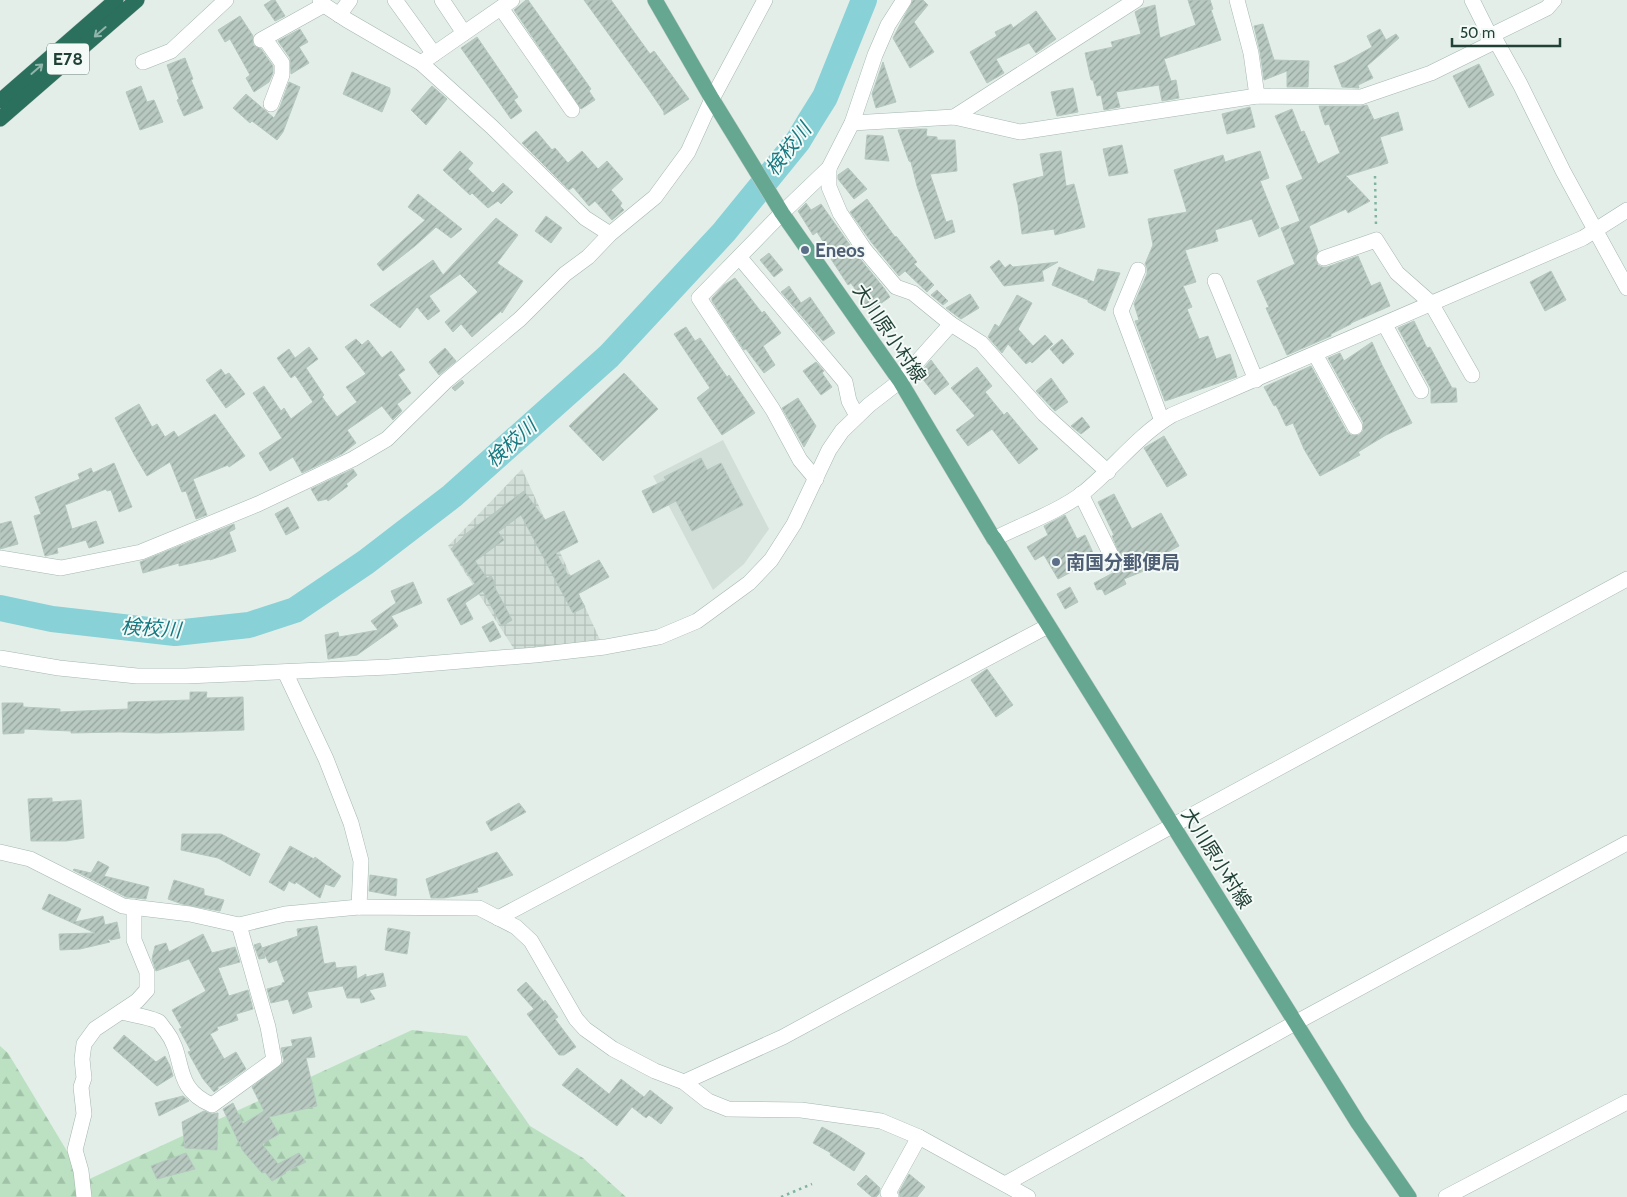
<svg xmlns="http://www.w3.org/2000/svg" width="1627" height="1197" font-family="Cabin,'Noto Sans JP',sans-serif">
<style>
.built{fill:#d1ded7}
.industrial{fill:url(#industrial-grid)}
.forest{fill:url(#forest-firs)}
.lines{fill:none;stroke-linecap:round;stroke-linejoin:round}
.river{stroke:#88d1d7;stroke-width:26}
.building{fill:url(#building-hatch);stroke:#b5c8bf}
.minor-casing{stroke:#a5b7b0;stroke-width:16}
.major-casing{stroke:#c1cac7;stroke-width:16}
.highway-casing{stroke:#c1cac7;stroke-width:16}
.path{stroke:#81b4a0;stroke-width:2.5;stroke-dasharray:2.5 4;stroke-linecap:butt}
.minor{stroke:#fff;stroke-width:15}
.major{stroke:#65a791;stroke-width:15}
.highway{stroke:#2b705c;stroke-width:15}
.oneway{stroke:#90b5aa}
.service-dot{fill:#5c6f8a;stroke:#f4faf7;stroke-width:2}
.labels{text-anchor:middle;stroke-width:4;stroke-linejoin:round;paint-order:stroke}
.shield{fill:#f4faf7;stroke:#607870;stroke-width:1}
.shield-label{font-size:18px;font-weight:bold;fill:#214136}
.service-label{font-size:19px;font-weight:bold;fill:#4e5e75;stroke:#f4faf7;text-anchor:start}
.street-label{font-size:19px;fill:#214136;stroke:#f4faf7}
.water-label{font-size:20px;font-style:italic;fill:#167982;stroke:#f4faf7}
</style>
<defs>
<pattern id="industrial-grid" width="8" height="8" patternUnits="userSpaceOnUse" patternTransform="scale(1.25)"><rect width="8" height="8" fill="#d1ded7"/><path d="M0 4h8M4 0v8" fill="none" stroke="#b3c0b9"/></pattern>
<pattern id="forest-firs" width="22" height="20" patternUnits="userSpaceOnUse" patternTransform="scale(1.25)"><rect width="22" height="20" fill="#bbe1c2"/><path d="M5 1l3.5 6h-7zM16 11l3.5 6h-7z" fill="#a0c2a7"/></pattern>
<pattern id="building-hatch" width="6" height="6" patternUnits="userSpaceOnUse" patternTransform="scale(1.25)"><rect width="6" height="6" fill="#b8c9c1"/><path d="M-1 1l2-2M0 6l6-6M5 7l2-2" fill="none" stroke="#95a59e"/></pattern>
</defs>
<rect width="100%" height="100%" fill="#e3eee9"/>
<polygon class="built" points="723,440 769,529 744,564 713,590 653,476"/>
<polygon class="industrial" points="522,469 601,642 514,649 448,546"/>
<polygon class="forest" points="412,1030 467,1036 530,1126 583,1158 626,1197 0,1197 0,1046 8,1053 85,1181"/>
<g class="lines">
<polyline class="river" points="0,608 52,619 175,633 249,625 295,610 366,562 452,496 609,356 724,232 798,141 810,121 825,97 864,0"/>
</g>
<g class="building">
<polygon points="272,0 275,0 285,16 275,21 264,5"/>
<polygon points="526,0 528,0 591,89 589,91 595,100 581,109 514,10"/>
<polygon points="584,0 611,0 650,54 654,51 689,99 664,115 664,112 649,90"/>
<polygon points="913,0 923,0 928,5 914,22 934,52 910,68 893,38"/>
<polygon points="1188,0 1210,0 1213,9 1211,10 1221,40 1164,59 1171,81 1176,80 1179,98 1162,101 1159,85 1116,92 1120,107 1104,110 1101,95 1097,96 1093,80 1091,80 1085,53 1113,47 1111,42 1141,34 1135,12 1140,9 1155,5 1160,38 1196,25"/>
<polygon points="1036,11 1056,39 1036,53 1029,43 996,59 1004,73 987,83 970,52 997,36 995,32 1011,24 1013,28"/>
<polygon points="240,16 253,36 253,45 261,49 273,66 273,73 269,82 254,92 246,78 250,75 230,39 225,42 218,30"/>
<polygon points="1263,24 1274,60 1309,61 1308,87 1287,87 1287,71 1264,80 1260,52 1254,26"/>
<polygon points="300,29 308,42 299,47 309,63 291,74 290,58 278,41"/>
<polygon points="1380,29 1386,40 1396,34 1399,38 1367,66 1373,78 1358,85 1359,88 1342,87 1334,66 1345,62 1372,47 1367,36"/>
<polygon points="477,37 518,97 514,100 522,111 511,119 461,48"/>
<polygon points="185,58 193,79 191,80 203,108 184,116 177,100 179,99 167,65"/>
<polygon points="883,62 896,102 876,108 872,94"/>
<polygon points="1479,64 1494,95 1469,108 1453,76"/>
<polygon points="352,72 390,88 390,93 382,112 343,94"/>
<polygon points="289,82 300,87 283,132 277,140 252,121 250,123 233,108 246,94 274,118 280,107"/>
<polygon points="141,86 147,102 154,100 163,122 140,130 126,92"/>
<polygon points="432,86 447,99 426,125 411,110"/>
<polygon points="1073,88 1078,112 1057,116 1051,92"/>
<polygon points="1367,105 1374,120 1398,112 1403,130 1380,137 1388,163 1346,176 1370,201 1348,213 1346,209 1309,226 1318,251 1315,257 1318,265 1322,267 1327,267 1358,256 1371,286 1380,282 1390,306 1351,323 1351,324 1331,334 1331,336 1287,355 1266,308 1269,307 1257,281 1295,264 1281,228 1300,221 1286,186 1303,179 1275,116 1292,109 1301,132 1304,131 1318,164 1340,153 1329,124 1325,125 1319,106 1361,106"/>
<polygon points="1250,107 1255,127 1227,134 1222,114"/>
<polygon points="917,129 927,129 926,136 937,137 937,140 955,140 957,171 930,174 946,222 952,220 955,232 935,239 917,186 911,162 909,161 898,130"/>
<polygon points="536,131 552,150 555,148 568,163 582,151 598,169 607,161 623,179 611,190 622,203 620,206 624,210 612,220 595,201 589,206 573,187 569,190 522,143"/>
<polygon points="867,135 883,136 889,161 865,159"/>
<polygon points="1122,145 1128,173 1109,176 1103,149"/>
<polygon points="460,151 473,163 468,169 493,193 503,183 513,192 501,204 498,201 488,208 472,193 470,195 443,170"/>
<polygon points="1061,151 1066,186 1074,184 1085,227 1055,235 1054,229 1022,234 1018,205 1013,184 1044,176 1040,154"/>
<polygon points="1260,151 1269,178 1260,181 1279,228 1259,237 1252,219 1215,230 1218,241 1185,250 1196,282 1183,286 1192,307 1187,309 1199,339 1208,336 1216,359 1230,354 1237,377 1165,401 1135,321 1139,320 1134,304 1147,274 1147,268 1145,264 1153,245 1148,219 1187,212 1174,170 1223,155 1225,162"/>
<polygon points="848,168 867,189 854,199 838,179 838,175"/>
<polygon points="418,194 462,229 451,238 436,227 415,246 383,271 377,264 425,220 408,207"/>
<polygon points="867,199 895,237 896,236 917,262 914,264 934,285 927,292 905,271 899,276 872,243 850,212"/>
<polygon points="806,203 811,210 821,204 857,255 884,288 890,297 870,311 851,283 848,285 831,259 833,257 817,232 813,235 798,211"/>
<polygon points="546,216 562,228 551,243 535,231"/>
<polygon points="496,218 518,235 497,263 523,281 502,313 501,311 472,337 461,324 453,332 445,322 478,292 460,274 429,296 440,311 428,320 417,307 400,328 370,305 433,260 443,275"/>
<polygon points="769,253 783,270 774,277 760,260"/>
<polygon points="999,260 1005,268 1010,264 1013,267 1058,262 1042,271 1044,281 1004,286 990,267"/>
<polygon points="1059,267 1094,282 1098,269 1120,273 1105,311 1088,302 1088,300 1052,285"/>
<polygon points="1551,271 1566,300 1545,311 1530,282"/>
<polygon points="735,278 762,313 764,311 781,333 763,346 775,365 764,373 746,349 744,350 712,301 712,298 724,285"/>
<polygon points="789,286 801,303 810,297 835,333 823,341 781,292"/>
<polygon points="937,290 948,301 943,305 931,295"/>
<polygon points="970,294 979,308 961,319 946,308"/>
<polygon points="1017,295 1032,303 1018,329 1033,346 1045,335 1053,344 1032,363 1030,361 1026,364 1008,344 1002,353 988,337 995,324 999,327"/>
<polygon points="1414,321 1427,348 1430,347 1452,388 1456,388 1457,402 1431,403 1431,389 1398,328"/>
<polygon points="686,327 695,341 700,338 727,377 729,375 755,413 722,435 697,398 710,388 674,334"/>
<polygon points="356,339 362,345 368,340 382,358 391,351 405,370 398,375 411,393 397,404 402,411 393,420 382,406 347,430 356,443 342,454 302,473 293,457 270,471 259,453 282,438 253,393 264,386 281,411 284,408 291,419 313,402 295,375 291,378 277,358 289,349 295,358 309,347 318,359 306,368 324,395 322,397 337,417 357,402 346,387 366,374 345,347"/>
<polygon points="1062,339 1074,354 1063,364 1050,349"/>
<polygon points="1372,342 1382,365 1412,423 1386,435 1358,452 1360,455 1320,476 1304,449 1293,423 1286,426 1276,405 1274,406 1264,387 1311,366 1347,432 1351,435 1359,435 1363,431 1363,422 1328,358 1340,353 1344,361"/>
<polygon points="445,348 456,361 439,375 429,362"/>
<polygon points="931,360 949,384 935,395 919,374"/>
<polygon points="816,362 824,371 822,373 832,387 821,395 803,371"/>
<polygon points="977,367 992,386 985,392 1004,415 1007,412 1038,449 1019,464 992,429 968,446 956,430 975,416 951,388"/>
<polygon points="221,369 225,375 229,373 245,394 226,408 206,380"/>
<polygon points="624,373 658,409 603,461 569,426"/>
<polygon points="1051,378 1068,402 1055,411 1036,391"/>
<polygon points="462,380 464,383 455,391 452,388"/>
<polygon points="798,398 816,426 804,447 782,408"/>
<polygon points="139,404 152,427 157,424 165,437 174,431 178,437 215,414 245,456 229,467 228,465 193,479 207,515 196,519 186,491 182,492 170,462 147,476 135,456 115,418"/>
<polygon points="1082,417 1090,427 1081,434 1071,426"/>
<polygon points="1164,436 1187,475 1167,487 1144,448"/>
<polygon points="701,458 707,470 721,463 743,505 692,531 676,501 653,513 642,491 666,480 664,477"/>
<polygon points="114,463 132,507 119,512 111,490 107,491 106,489 65,505 72,529 96,521 104,543 89,548 86,540 57,548 58,553 45,556 34,516 41,514 35,497 80,479 78,474 91,468 93,473"/>
<polygon points="353,469 357,475 346,484 348,486 328,501 327,499 318,501 311,489"/>
<polygon points="524,491 545,520 564,511 578,542 556,553 569,577 599,560 609,577 578,594 585,607 573,613 521,515 498,532 504,540 475,561 487,578 491,576 495,583 493,584 512,620 502,626 483,591 465,603 473,619 461,625 447,599 475,584 451,549 467,533"/>
<polygon points="1114,494 1132,529 1161,513 1179,546 1153,560 1156,566 1124,579 1126,584 1105,595 1102,589 1097,590 1094,583 1113,573 1107,563 1115,561 1120,555 1112,536 1114,535 1098,502"/>
<polygon points="288,507 299,528 286,535 275,514"/>
<polygon points="1065,515 1077,539 1085,535 1094,555 1071,565 1073,571 1058,579 1044,555 1035,560 1027,547 1048,535 1044,526"/>
<polygon points="11,521 18,544 0,549 0,524"/>
<polygon points="234,524 235,529 229,532 236,551 210,560 210,559 179,566 179,563 143,573 140,562"/>
<polygon points="413,582 422,603 391,616 398,626 357,655 328,659 325,635 338,632 339,637 378,630 371,621 396,603 391,591"/>
<polygon points="1070,587 1078,602 1065,609 1057,594"/>
<polygon points="493,621 501,637 490,642 482,627"/>
<polygon points="987,669 1013,705 996,717 971,680"/>
<polygon points="190,692 207,692 206,698 243,697 244,730 157,733 120,732 71,733 71,731 24,729 24,733 3,734 2,703 23,703 23,707 60,709 60,712 128,709 128,702 190,700"/>
<polygon points="52,798 52,802 81,800 84,838 66,841 31,841 28,799"/>
<polygon points="519,803 526,812 491,831 486,822"/>
<polygon points="182,834 221,834 260,854 250,876 218,858 181,850"/>
<polygon points="290,846 314,859 315,857 341,876 334,887 325,884 320,898 296,882 295,884 289,881 284,891 269,882"/>
<polygon points="497,852 513,875 477,888 478,892 444,898 431,898 426,879"/>
<polygon points="98,861 109,867 104,876 149,887 146,899 126,897 73,870 74,869 91,873"/>
<polygon points="370,875 397,879 396,896 369,891"/>
<polygon points="174,880 204,889 204,895 224,900 220,911 182,904 168,899"/>
<polygon points="49,894 81,909 75,922 103,916 105,925 117,922 120,938 111,940 106,938 110,942 80,949 60,950 59,934 95,933 42,909"/>
<polygon points="317,926 324,964 335,962 336,968 356,966 357,979 366,974 366,977 383,973 386,986 369,990 375,999 361,1003 360,998 347,998 343,986 307,992 312,1007 293,1014 288,999 271,1003 267,989 282,985 282,983 285,982 277,960 269,963 263,951 265,958 259,959 254,945 260,943 262,948 298,936 297,929"/>
<polygon points="388,928 410,932 407,954 385,950"/>
<polygon points="203,934 212,953 235,947 240,962 218,968 229,996 248,990 253,1009 236,1014 238,1020 217,1027 218,1030 210,1034 224,1059 236,1052 246,1069 228,1082 218,1087 218,1089 214,1092 203,1079 188,1052 191,1051 179,1029 182,1028 172,1010 206,991 189,959 156,971 152,959 155,946 166,943 169,952"/>
<polygon points="526,982 544,1002 545,1000 558,1017 555,1019 576,1047 564,1055 559,1055 527,1014 534,1009 517,990"/>
<polygon points="124,1035 156,1062 165,1056 170,1066 173,1076 157,1086 113,1048"/>
<polygon points="311,1037 315,1057 306,1058 317,1106 269,1117 279,1134 262,1144 278,1164 299,1153 306,1162 285,1172 286,1173 272,1181 265,1172 262,1173 243,1151 223,1109 233,1103 243,1124 264,1111 252,1087 282,1064 284,1061 281,1048 293,1046 291,1040"/>
<polygon points="577,1068 609,1094 621,1079 644,1097 650,1090 673,1108 661,1124 649,1115 646,1118 632,1107 617,1126 562,1085"/>
<polygon points="183,1096 189,1101 159,1116 155,1103"/>
<polygon points="204,1111 212,1114 218,1113 217,1150 185,1148 182,1122"/>
<polygon points="822,1127 839,1136 865,1153 854,1171 830,1155 831,1153 813,1143"/>
<polygon points="186,1153 195,1169 157,1179 151,1166"/>
<polygon points="909,1174 925,1187 917,1197 900,1197 899,1192"/>
<polygon points="866,1175 880,1188 879,1194 876,1197 872,1197 857,1184"/>
</g>
<g class="lines">
<g class="minor-casing">
<g id="minor">
<polyline points="320,0 324,5 347,20 421,63 492,127 585,218 610,234"/>
<polyline points="395,0 434,54"/>
<polyline points="442,0 464,33"/>
<polyline points="1237,0 1251,53 1257,96"/>
<polyline points="1472,0 1490,36 1496,41"/>
<polyline points="501,8 572,110"/>
<polyline points="339,15 350,0"/>
<polyline points="1490,36 1547,8 1554,0"/>
<polyline points="265,39 282,63 282,75 271,104"/>
<polyline points="261,40 324,5"/>
<polyline points="143,62 171,51 226,0"/>
<polyline points="421,63 512,0"/>
<polyline points="954,117 1136,0"/>
<polyline points="852,123 954,117 1020,132 1257,96 1361,97 1431,73 1496,41 1520,84 1563,171 1627,288"/>
<polyline points="829,168 829,187 840,213 864,249 896,287 913,293 951,324 981,343 1044,414 1108,472"/>
<polyline points="740,258 845,382 849,401 857,416"/>
<polyline points="1324,258 1376,240 1397,273 1431,303 1472,375"/>
<polyline points="1138,270 1121,311 1162,421"/>
<polyline points="1215,281 1256,380"/>
<polyline points="1385,325 1421,391"/>
<polyline points="1315,354 1355,427"/>
<polyline points="816,479 800,460 773,410 699,298 782,213 829,168 852,123 875,55 888,25 904,0"/>
<polyline points="1081,494 1110,553"/>
<path d="M994 539C1021 525 1060 511 1083 493 1114 468 1138 435 1172 415L1583 238 1627 210"/>
<polyline points="0,558 61,568 141,552 258,504 353,459 387,439 446,381 520,319 565,274 588,257 610,234 655,197 688,152 712,99 765,0"/>
<polyline points="0,658 59,668 137,676 186,676 389,667 535,655 605,647 659,637 697,621 749,583 771,560 794,524 829,450 842,431 869,405 900,381 951,324"/>
<polyline points="285,672 326,759 351,823 361,861 359,907"/>
<polyline points="0,852 30,859 123,906 190,914 239,925 285,914 359,907 479,908 516,927 531,941 576,1019 585,1029 613,1049 655,1071 684,1082 708,1101 728,1109 801,1110 881,1121 919,1137 1028,1197"/>
<polyline points="498,918 1048,626"/>
<path d="M121 1012C129 1014 153 1018 159 1022 161 1024 164 1029 166 1031 187 1058 171 1087 212 1105L274 1060 268 1027 239 925"/>
<polyline points="684,1082 783,1037 1627,579"/>
<polyline points="1005,1184 1295,1023 1627,843"/>
<polyline points="84,1197 81,1171 75,1150 84,1114 81,1087 84,1078 82,1059 84,1044 95,1029 137,1001 147,990 147,972 134,940 134,907"/>
<polyline points="891,1197 888,1193 919,1137"/>
<polyline points="1446,1197 1627,1102"/>
</g>
</g>
<g class="major-casing">
<g id="major">
<polyline points="655,0 712,99 782,213 900,381 994,539"/>
<polyline points="994,538 1358,1123 1409,1197"/>
</g>
</g>
<g class="highway-casing">
<g id="highway">
<polyline points="0,101 116,0"/>
<polyline points="0,119 137,0"/>
</g>
</g>
<g class="path">
<polyline points="1375,176 1376,226"/>
<polyline points="781,1197 812,1184"/>
</g>
<use href="#minor" class="minor"/>
<use href="#major" class="major"/>
<use href="#highway" class="highway"/>
</g>
<defs><path id="oneway-shaft" d="M-6 0H5M1.5-3L5.5 0L1.5 3" fill="none" stroke-width="1.6" stroke-linecap="round" stroke-linejoin="round" transform="scale(1.25)"/></defs>
<g class="oneway">
<use href="#oneway-shaft" transform="translate(100 32) rotate(139)"/>
<use href="#oneway-shaft" transform="translate(37 69) rotate(-41)"/>
</g>
<g class="service-dot">
<circle cx="805" cy="250" r="5"/>
<circle cx="1056" cy="562" r="5"/>
</g>
<g class="labels">
<rect class="shield" x="47" y="43.5" width="42" height="31" rx="4"/>
<g class="shield-label">
<text x="68" y="65">E78</text>
</g>
<g class="service-label">
<text x="815" y="257">Eneos</text>
<text x="1066" y="569">南国分郵便局</text>
</g>
<g class="street-label">
<text transform="translate(890 333) rotate(56)" y="7">大川原小村線</text>
<text transform="translate(1217 858) rotate(58)" y="7">大川原小村線</text>
</g>
<g class="water-label">
<text transform="translate(788 149) rotate(-52)" y="7">検校川</text>
<text transform="translate(511 443) rotate(-42)" y="7">検校川</text>
<text transform="translate(151 628) rotate(4)" y="7">検校川</text>
</g>
</g>
<path d="M1452 38v8h108v-8" fill="none" stroke="#214136" stroke-width="2.5"/>
<text x="1460" y="38" font-size="15" fill="#214136" stroke="#f4faf7" stroke-width="4" paint-order="stroke">50 m</text>
</svg>
